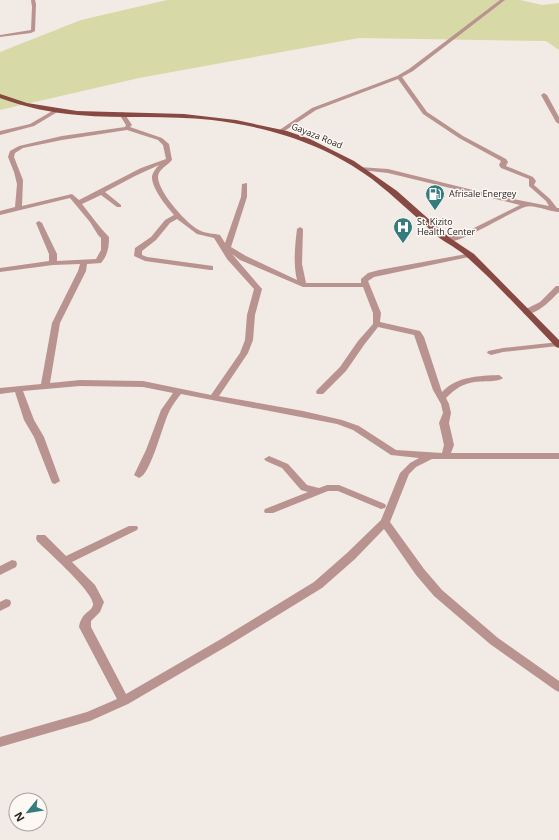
<svg xmlns="http://www.w3.org/2000/svg" width="559" height="840" font-family="'Open Sans',sans-serif">
<style>
.green{fill:#d7daa6}
.lines{fill:none;stroke-linecap:round;stroke-linejoin:round}
.street{fill:#b9938f;fill-rule:evenodd}
.primary{fill:#884943;fill-rule:evenodd}
.labels{text-anchor:middle;stroke-width:3;stroke-linejoin:round;paint-order:stroke}
.far-street-label{font-size:9px;fill:#272422;stroke:#fef8f4}
.far-poi-label{font-size:9px;fill:#272422;stroke:#fef8f4;text-anchor:start}
</style>
<rect width="100%" height="100%" fill="#f2eae5"/>
<polygon class="green" points="167,0 520,0 542,5 559,3 559,50 546,41 359,38 139,78 0,110 0,52 81,20"/>
<g class="lines">
<g class="street">
<polygon points="31,0 35,0 36,4 35,31 31,33 0,37 0,35 31,30 32,7"/>
<path d="M500 0H505L413 71 402 77 427 112 463 136 506 159 508 162 506 166 533 177 536 181 534 185 550 199 557 208H559V212C549 212 534 204 525 207 508 213 461 244 445 242V238L472 229 520 205 388 173 361 170 359 169V167L388 169 497 196 549 206 546 201 529 186V179L501 168 499 165 501 161 459 138 423 114 398 79 316 110 283 132 278 131 312 108 397 76 409 69Z"/>
<polygon points="544,93 547,95 559,117 559,124 556,122 541,95"/>
<polygon points="54,110 59,111 34,126 0,135 0,131 30,124"/>
<path d="M122 112 124 113 132 125 130 127 162 138 169 144 172 160C168 165 159 169 158 176 157 191 188 226 201 231 207 234 214 233 220 235L225 243 241 197 242 184 247 183V197L231 247 246 256 297 280C293 263 295 246 297 229L300 227 303 229 302 264 306 283H361V279L368 273 379 270 472 253V257H469L374 277 368 281 381 313 380 322 420 331 424 337 442 392C457 376 479 376 499 375L503 378C498 383 478 380 470 383 460 385 453 391 446 398L449 404 451 413 449 423 454 445 451 453H559V459H432L416 467 409 474 390 522 424 569 442 590 498 638 559 681V692L555 690 490 644 434 596 416 575 384 529 355 559 322 588 229 645 128 704 90 721 0 747V737L87 712 117 699 79 627C82 611 91 613 93 605 96 594 46 550 37 541L36 538 37 535H45L66 556 129 526H137L138 528 137 530 72 562 95 585 104 602 100 612 91 621V627L126 694 221 639 314 582 347 553 381 520 400 473 410 463 419 458 391 455 353 430 337 424 181 394C177 399 173 404 170 410 163 422 151 475 139 478L134 475 146 450 161 410 173 393 143 387 80 386 23 391 34 420 44 437 60 481 55 484 52 483 34 437 24 420 15 392 0 394V388L41 384 52 323 78 271 80 264 53 265 0 272V268L49 261V254L36 223 37 222 39 221 42 223 57 254V261L96 259 101 250V238L98 235 90 222 70 198 0 215V211L15 207 17 184 14 172 8 157 10 151 19 146 62 136 125 127 126 125 119 114ZM127 130 158 140 163 145 166 159 141 168 79 200 72 194 22 206 23 180 14 157 15 153 23 148 62 140ZM159 165C156 168 153 172 152 176 151 188 167 207 174 215L165 220 151 237 135 248 134 256 145 261 210 270H213V266L147 257 142 255V251L156 240 170 223 177 219 197 234 214 238 227 259 254 289 247 315 245 340 240 353 211 395 143 381 80 380 50 383 60 323 86 271 87 264 101 263C108 255 109 247 109 237 99 227 91 215 82 204L101 195 117 207H121V205L105 192 135 176ZM232 254 240 260 303 287H363L373 313V324L358 341 340 367 317 390 316 392 317 394H323L346 371 364 345 378 327 414 335 433 390 441 404 443 413 439 423 444 445 442 453 396 450 359 426 342 420 303 411 219 396 248 353 253 340 255 315 262 289Z"/>
<path d="M556 286H559V292C551 300 536 316 524 314L523 312 524 310 540 302Z"/>
<polygon points="559,342 558,346 503,352 491,355 487,353 488,351 503,348"/>
<polygon points="269,456 288,464 307,485 319,488 327,485 339,485 385,504 386,506 385,508 381,509 338,491 328,491 273,513 265,513 264,511 265,509 308,492 301,490 282,468 266,461 264,459"/>
<polygon points="12,560 16,561 17,564 16,567 0,575 0,566"/>
<polygon points="6,599 10,600 11,603 10,606 0,611 0,602"/>
</g>
<path class="primary" d="M0 94 27 103 77 111 184 114 236 120 287 131 310 139 354 161 397 191 450 238 474 254 559 340V348L556 347C527 317 499 286 468 258 459 249 447 244 437 236 416 217 395 197 372 179 325 144 269 127 212 120 167 115 122 119 78 115 51 113 25 107 0 98Z"/>
</g>
<defs>
<g id="fuel-pin" transform="scale(1)"><path d="M0 17L-7.5 6A9.5 9.5 0 1 1 7.5 6Z" fill="#347d7e" stroke="#fef8f4"/><path d="M-5.5-6h7V0h2V4h1.3V-2.5L3-4.5l.8-.8L6-3V5H2.5V1h-1V6h-7ZM-4.2-4.7v3.2H.2V-4.7Z" fill="#fff"/></g>
<g id="hospital-pin" transform="scale(1)"><path d="M0 17L-7.5 6A9.5 9.5 0 1 1 7.5 6Z" fill="#347d7e" stroke="#fef8f4"/><path d="M-5-5h3v3.5h4V-5h3V5h-3V1.5h-4V5h-3Z" fill="#fff"/></g>
</defs>
<g fill-rule="evenodd">
<use href="#fuel-pin" x="435" y="194"/>
<use href="#hospital-pin" x="403" y="227"/>
</g>
<g class="labels">
<g class="far-street-label">
<text transform="translate(317 136) rotate(22)" y="3">Gayaza Road</text>
</g>
<g class="far-poi-label">
<text x="449" y="197">Afrisale Energey</text>
<text x="417" y="225">St. Kizito<tspan x="417" dy="10">Health Center</tspan></text>
</g>
</g>
<g transform="translate(28 812) rotate(240)"><circle r="19" fill="#fef8f4" stroke="#a8a3a0"/>
<path d="M0-3L7 15L0 10L-7 15Z" fill="#347d7e"/>
<text y="-6" font-size="11" font-weight="bold" text-anchor="middle" fill="#272422">N</text>
</g>
</svg>
